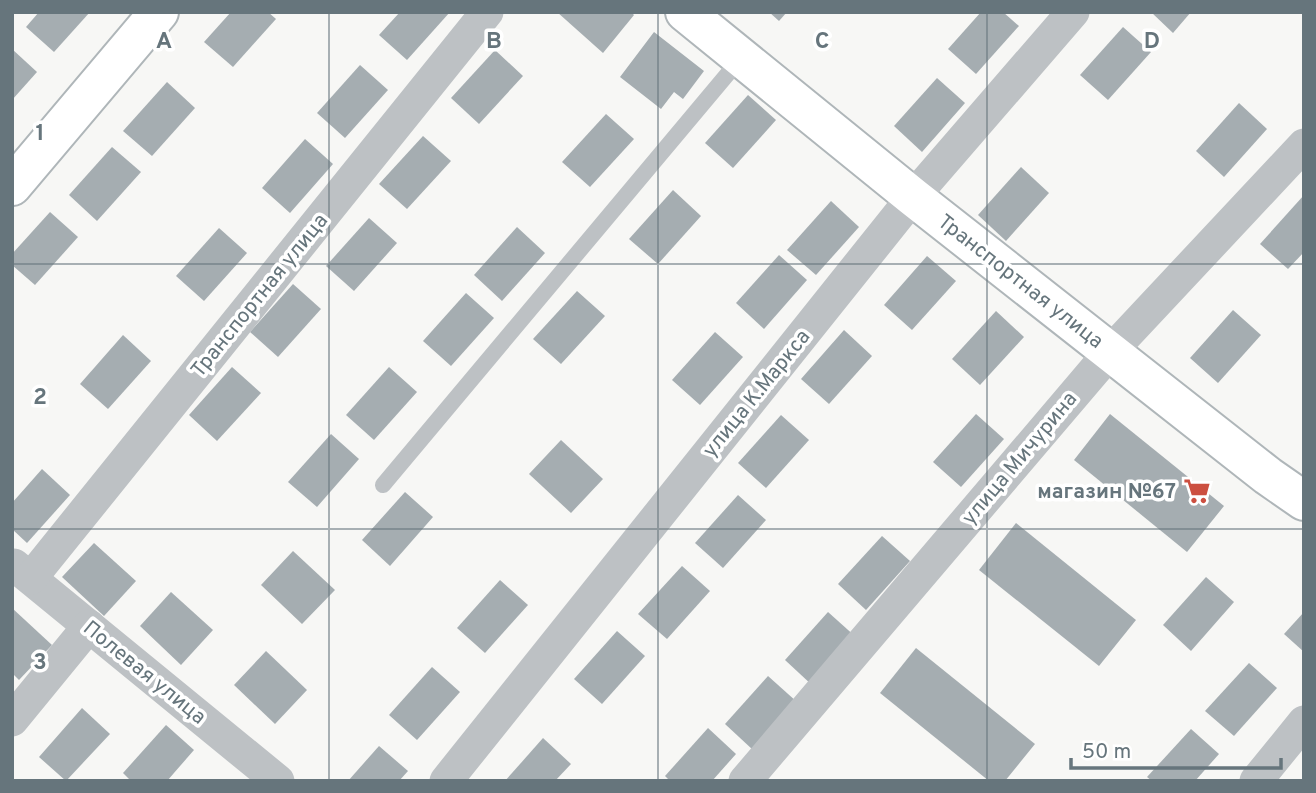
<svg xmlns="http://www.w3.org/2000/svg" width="1316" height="793" font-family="Overpass,sans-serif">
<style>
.building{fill:#a5adb1}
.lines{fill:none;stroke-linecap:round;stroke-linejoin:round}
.secondary-casing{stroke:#afb6b9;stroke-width:42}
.lane{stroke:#bdc1c4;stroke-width:16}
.street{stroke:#bdc1c4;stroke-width:33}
.secondary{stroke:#fff;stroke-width:38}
.grid{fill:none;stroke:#66757c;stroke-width:2;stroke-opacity:0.55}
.labels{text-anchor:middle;stroke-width:7;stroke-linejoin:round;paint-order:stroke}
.street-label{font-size:21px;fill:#66757c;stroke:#fff}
.poi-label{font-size:21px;font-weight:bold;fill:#66757c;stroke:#fff;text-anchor:end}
.grid-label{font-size:23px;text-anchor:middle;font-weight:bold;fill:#66757c;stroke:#fff;stroke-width:7;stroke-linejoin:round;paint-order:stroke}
</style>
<rect width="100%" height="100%" fill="#f7f7f5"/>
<g class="building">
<polygon points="39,12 90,12 54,52 26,27"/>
<polygon points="231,12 268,12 276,19 233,67 204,42"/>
<polygon points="400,12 450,12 407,60 379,35"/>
<polygon points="557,12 631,12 634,15 603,53"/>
<polygon points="769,12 787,12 779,21"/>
<polygon points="981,12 1003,12 1019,26 976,74 948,49"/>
<polygon points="1151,12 1191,12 1173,33"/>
<polygon points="1123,27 1151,52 1108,100 1080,75"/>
<polygon points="654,32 704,71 683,99 674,92 661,109 620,77"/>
<polygon points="12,49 37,72 12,100"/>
<polygon points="495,50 523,76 479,124 451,98"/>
<polygon points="360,65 388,90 345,138 317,113"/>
<polygon points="937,78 965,103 922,152 894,126"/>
<polygon points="167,82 195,108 152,156 123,131"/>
<polygon points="748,95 776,120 733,168 705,143"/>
<polygon points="1239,103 1267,129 1224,177 1196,151"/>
<polygon points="606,114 634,139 590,187 562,162"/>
<polygon points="423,136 451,161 407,209 379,184"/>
<polygon points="305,139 333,164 290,213 262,188"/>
<polygon points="112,147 141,172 97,221 69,195"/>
<polygon points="1021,167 1049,193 1006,241 978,215"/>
<polygon points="673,190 701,216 658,264 629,239"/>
<polygon points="1304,195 1304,252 1288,269 1260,244"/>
<polygon points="831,201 859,227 816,275 787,250"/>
<polygon points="50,212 78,237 35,285 12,265 12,254"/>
<polygon points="369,218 397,243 354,291 326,266"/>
<polygon points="517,227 545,253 502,301 474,275"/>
<polygon points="219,228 247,253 204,301 176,276"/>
<polygon points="779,255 807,280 764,329 736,303"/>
<polygon points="927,256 956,281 912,330 884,305"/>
<polygon points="293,284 321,309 278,357 250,332"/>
<polygon points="577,291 605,316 561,364 533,339"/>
<polygon points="466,293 494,318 451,366 423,341"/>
<polygon points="1233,310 1261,335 1218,383 1190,358"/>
<polygon points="996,311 1024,337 980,385 952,359"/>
<polygon points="844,330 872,356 829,404 801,379"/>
<polygon points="715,332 743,357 700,405 672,380"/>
<polygon points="123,335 151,361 108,409 80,384"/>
<polygon points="232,367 261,393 217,441 189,415"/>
<polygon points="389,367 417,392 374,440 346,415"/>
<polygon points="976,414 1004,439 961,487 933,462"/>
<polygon points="1110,414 1224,506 1187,552 1074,460"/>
<polygon points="781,415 809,440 766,488 738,463"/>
<polygon points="331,434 359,459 317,507 288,482"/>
<polygon points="561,440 603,479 571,513 529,474"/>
<polygon points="42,469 70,495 27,543 12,529 12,503"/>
<polygon points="405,492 433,517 390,566 362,540"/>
<polygon points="738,495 766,520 723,568 695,543"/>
<polygon points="1016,523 1136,620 1099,666 979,570"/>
<polygon points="882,536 910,561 866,610 838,584"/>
<polygon points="94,543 136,581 104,616 62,577"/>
<polygon points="293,551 335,590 302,624 261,585"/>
<polygon points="682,566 710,591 667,639 638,614"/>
<polygon points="1206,577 1234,602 1191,651 1163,625"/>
<polygon points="500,580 528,605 485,653 457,628"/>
<polygon points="171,592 213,630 181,665 140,626"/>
<polygon points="12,608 52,645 19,680 12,673"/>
<polygon points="828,612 857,638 813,686 785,660"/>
<polygon points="1304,612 1304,652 1284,634"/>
<polygon points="617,631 645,656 602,704 574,679"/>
<polygon points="916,648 1035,744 1005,781 989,781 880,693"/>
<polygon points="266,651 307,690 275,724 234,685"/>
<polygon points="1249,663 1277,688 1234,736 1205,711"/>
<polygon points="432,667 460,692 417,740 389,715"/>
<polygon points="768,676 797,702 753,750 725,724"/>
<polygon points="82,708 110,734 66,781 39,757"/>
<polygon points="166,725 194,750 167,781 131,781 123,773"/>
<polygon points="708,728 736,754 712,781 670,781 665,776"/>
<polygon points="1191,729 1219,754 1195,781 1152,781 1147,777"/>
<polygon points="543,738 571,764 555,781 505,781"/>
<polygon points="379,746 408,771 399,781 348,781"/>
</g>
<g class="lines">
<g class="secondary-casing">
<g id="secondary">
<polyline points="685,12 913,197 1268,476 1304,501"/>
<polyline points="12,186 159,12"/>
</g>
</g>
<polyline class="lane" points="383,485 741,58"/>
<g class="street">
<polyline points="14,565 278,781"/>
<polyline points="31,578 487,12"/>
<polyline points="12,720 89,626"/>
<polyline points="446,781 913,197 1073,12"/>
<polyline points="745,781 1111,351 1304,145"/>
<polyline points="1256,781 1304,722"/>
</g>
<use href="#secondary" class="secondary"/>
</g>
<path class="grid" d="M329 12V781M658 12V781M987 12V781M12 264H1304M12 529H1304"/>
<defs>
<g id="supermarket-bare" transform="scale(2.1)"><path d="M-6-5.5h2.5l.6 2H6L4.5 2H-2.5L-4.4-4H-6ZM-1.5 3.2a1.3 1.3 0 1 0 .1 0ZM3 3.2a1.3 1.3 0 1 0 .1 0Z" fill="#cc4f40" stroke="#fff" stroke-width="2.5" paint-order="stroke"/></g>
</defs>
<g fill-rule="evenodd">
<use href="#supermarket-bare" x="1197" y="491"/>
</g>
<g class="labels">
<g class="street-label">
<text transform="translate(1021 281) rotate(38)" y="7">Транспортная улица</text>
<text transform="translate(259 295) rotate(-51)" y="7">Транспортная улица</text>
<text transform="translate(756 393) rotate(-51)" y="7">улица К.Маркса</text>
<text transform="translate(1019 458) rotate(-50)" y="7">улица Мичурина</text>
<text transform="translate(145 672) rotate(39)" y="7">Полевая улица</text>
</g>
<g class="poi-label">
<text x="1176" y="498">магазин №67</text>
</g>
</g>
<g class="grid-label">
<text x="164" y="48">A</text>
<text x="494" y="48">B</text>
<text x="822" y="48">C</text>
<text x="1152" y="48">D</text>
<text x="40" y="140">1</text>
<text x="40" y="404">2</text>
<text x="40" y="669">3</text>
</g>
<rect width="1316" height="793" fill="none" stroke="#66757c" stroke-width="28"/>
<path d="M1071 758v10h210v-10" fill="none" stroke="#66757c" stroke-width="3.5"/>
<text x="1082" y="758" font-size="21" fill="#66757c" stroke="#ffffff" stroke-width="5" paint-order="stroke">50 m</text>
</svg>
